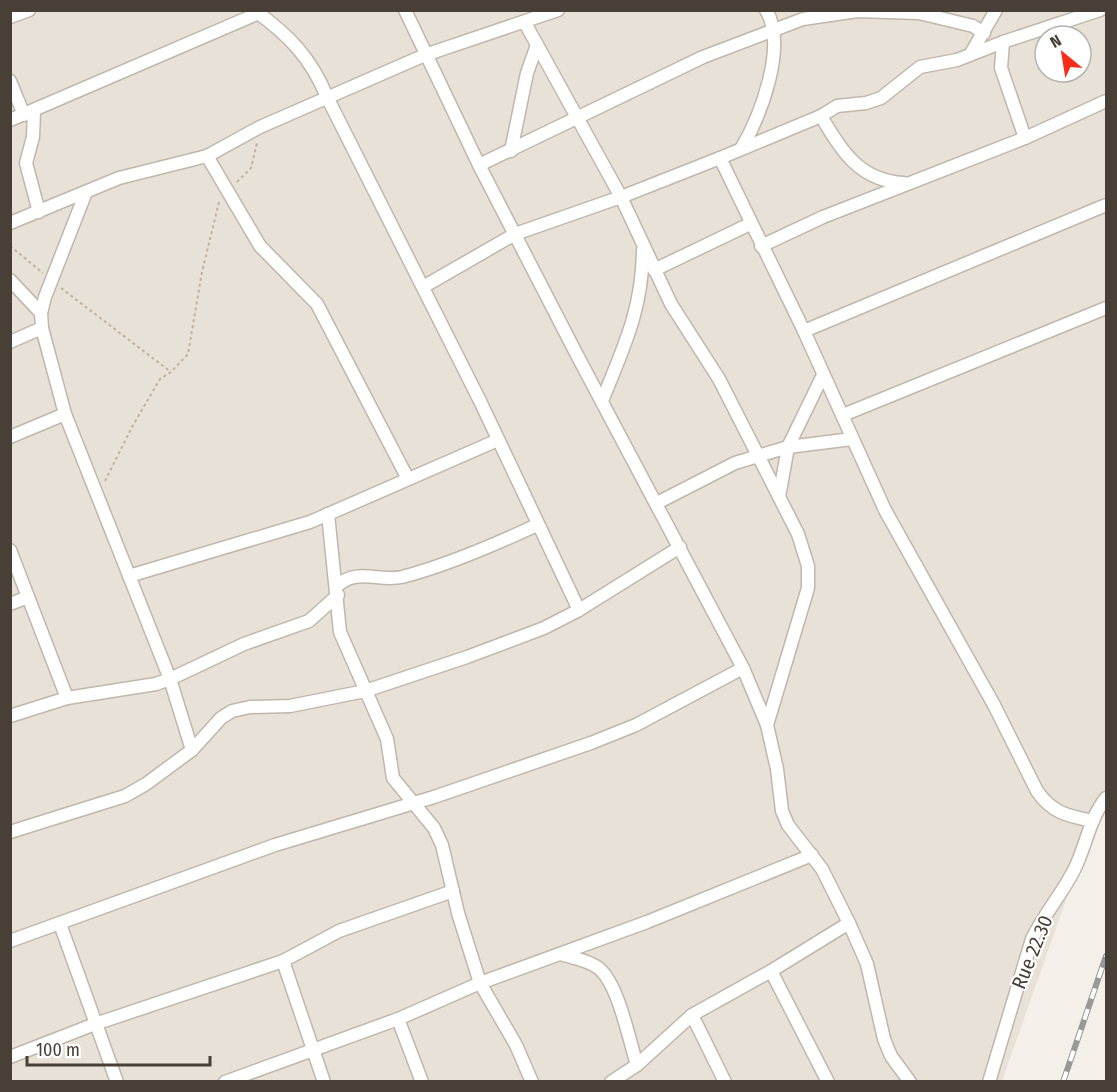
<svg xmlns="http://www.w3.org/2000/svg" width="1117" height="1092" font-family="'Fira Sans Condensed',sans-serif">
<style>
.residential{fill:#e8e1d7;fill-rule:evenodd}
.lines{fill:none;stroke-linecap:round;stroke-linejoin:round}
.minor-casing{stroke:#c0b7ab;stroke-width:15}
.path{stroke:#c2b19c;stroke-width:2;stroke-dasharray:3 3;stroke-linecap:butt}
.minor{stroke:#fff;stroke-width:12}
.rail-casing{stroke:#989898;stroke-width:6}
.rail{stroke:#fff;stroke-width:4;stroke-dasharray:11;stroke-linecap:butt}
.labels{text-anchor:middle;stroke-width:4.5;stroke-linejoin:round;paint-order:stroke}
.street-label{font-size:20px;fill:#484037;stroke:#fff}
</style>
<rect width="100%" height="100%" fill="#f4f0e9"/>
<path class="residential" d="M10 11H1106V787L1002 1081H11ZM1045 36H1081V72H1045Z"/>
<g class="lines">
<g class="minor-casing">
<g id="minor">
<path d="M254 10C289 35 311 58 327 97L480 401 579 610"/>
<polyline points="405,10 479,165 577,355 743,668 767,725 777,769 782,811 788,825 822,869 849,923 867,964 884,1039 891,1056 910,1082"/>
<polyline points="10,17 29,10"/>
<polyline points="525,23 621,197 671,304 719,379 798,534 808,566 808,588 767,725"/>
<polyline points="1003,42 1001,68 1025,138"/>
<polyline points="970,55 996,10"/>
<polyline points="10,81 24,115"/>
<polyline points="34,111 33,137 26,163 39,212"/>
<path d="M821 116C841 151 860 181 904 183"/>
<polyline points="10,120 259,13"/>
<path d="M741 149C760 117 788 46 766 10"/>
<polyline points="511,151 527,73 537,45"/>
<polyline points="207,156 260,246 317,304 408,479"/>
<path d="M720 158 804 331 885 510 994 705 1037 791C1052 813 1068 816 1093 821"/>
<polyline points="479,165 703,57 803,19 857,11 919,13 973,26 984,33"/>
<polyline points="86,192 45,297 41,313 42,328 65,414 170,679 192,750"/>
<polyline points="10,223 119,178 207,156 260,127 425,55 558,10"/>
<polyline points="761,246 823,217 1025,138 1106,101"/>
<polyline points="654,270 750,224"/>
<polyline points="10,280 41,313"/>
<polyline points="423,287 515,234 621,197 720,158 821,116 837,106 866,103 881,98 920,67 957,60 1003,42 1100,10"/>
<polyline points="804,331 1106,205"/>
<polyline points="10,342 42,328"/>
<path d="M602 401C624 346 642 311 643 250"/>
<polyline points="843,415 1106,308"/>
<polyline points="10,437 65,414"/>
<polyline points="779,497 788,447 823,375"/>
<polyline points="657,503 735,463 788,447 852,439"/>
<polyline points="328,514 340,632 387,739 393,778 434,828 442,845 458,913 480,983 516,1045 532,1082"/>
<polyline points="10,550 67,698"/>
<polyline points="129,576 310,522 498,440"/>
<path d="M336 587C356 567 378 582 402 577 448 565 494 545 537 525"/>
<polyline points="10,604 28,597"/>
<polyline points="10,716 67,698 156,684 170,679 244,644 309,621 338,595"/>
<polyline points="10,832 125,796 146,784 192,750 221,718 232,711 250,707 290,706 365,691 467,657 544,628 579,610 680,547"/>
<polyline points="60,924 117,1082"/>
<polyline points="10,941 275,845 434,797 591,743 636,725 743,668"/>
<path d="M561 954C573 958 587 960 597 967 618 981 629 1040 637 1065"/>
<polyline points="283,961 324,1082"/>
<polyline points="771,971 828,1082"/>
<polyline points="692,1015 771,971 849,923"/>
<polyline points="398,1019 422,1082"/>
<polyline points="10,1057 95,1024 283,961 339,931 453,891"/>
<polyline points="225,1082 398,1019 480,983 647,922 812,855"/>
<polyline points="611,1082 637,1065 692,1015 725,1082"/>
<path d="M989 1082 1032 939C1044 914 1062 894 1074 870 1086 847 1089 819 1106 798"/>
</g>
</g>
<g class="path">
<polyline points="237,182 251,168 257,143"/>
<polyline points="10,246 43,273"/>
<polyline points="61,288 171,372"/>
<polyline points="105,481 132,427 160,379 171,372 188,354 202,272 219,202"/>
</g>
<use href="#minor" class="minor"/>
<g class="rail-casing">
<polyline id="rail" points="1063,1082 1106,956"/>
</g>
<use href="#rail" class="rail"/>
</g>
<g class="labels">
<g class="street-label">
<text transform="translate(1032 952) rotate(-68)" y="7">Rue 22.30</text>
</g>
</g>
<rect width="1117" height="1092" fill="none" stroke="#484037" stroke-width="24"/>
<g transform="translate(1063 54) rotate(330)"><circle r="28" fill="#ffffff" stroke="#b6b3af" stroke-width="1.5"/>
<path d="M0-4.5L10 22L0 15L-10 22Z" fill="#f92b1b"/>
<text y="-9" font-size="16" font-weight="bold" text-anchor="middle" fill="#484037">N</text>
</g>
<path d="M27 1056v9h183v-9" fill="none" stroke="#484037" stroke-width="3"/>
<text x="36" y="1056" font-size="18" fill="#484037" stroke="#ffffff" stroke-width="4.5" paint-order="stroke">100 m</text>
</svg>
